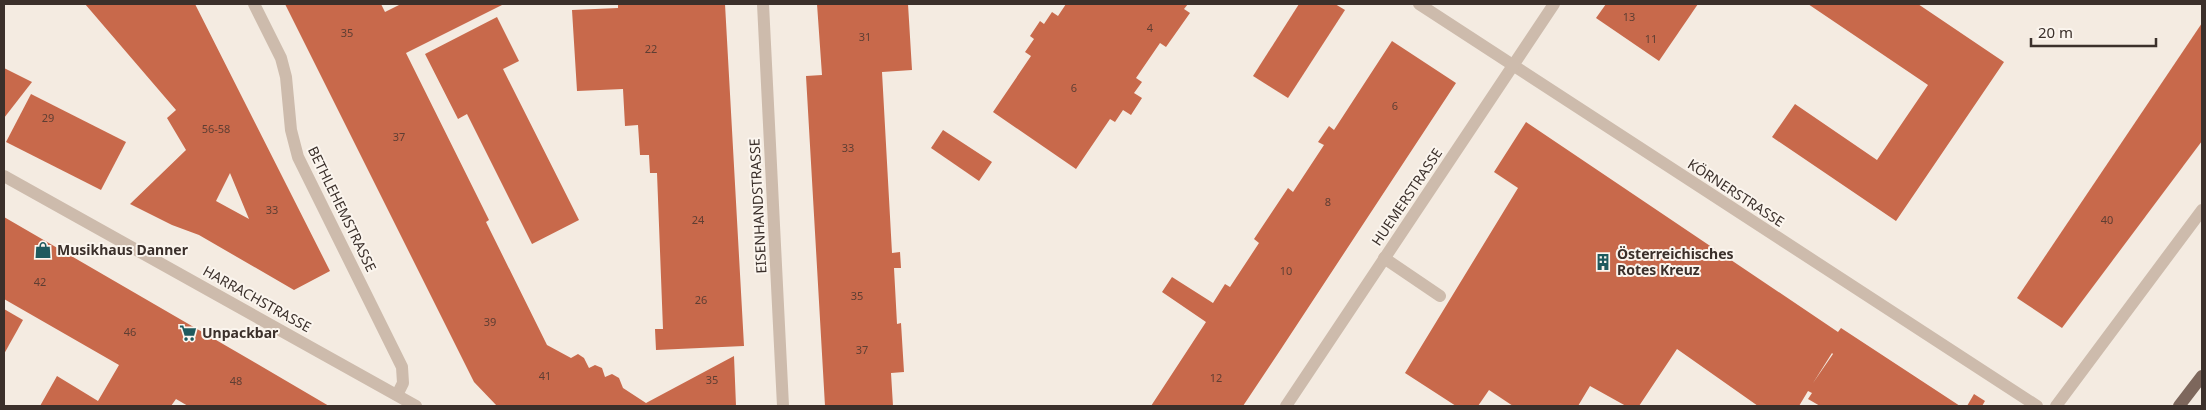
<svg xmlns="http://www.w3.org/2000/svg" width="2206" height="410" font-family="'Noto Sans',sans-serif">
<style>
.building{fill:#c8694b;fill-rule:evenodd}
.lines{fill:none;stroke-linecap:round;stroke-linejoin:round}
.minor{stroke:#cdbbac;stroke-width:12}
.major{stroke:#7d675c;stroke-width:12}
.labels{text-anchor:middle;stroke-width:4;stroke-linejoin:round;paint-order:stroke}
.number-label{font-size:11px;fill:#5e3e33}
.street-label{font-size:14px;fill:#3b302b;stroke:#fbf5ee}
.poi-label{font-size:14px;font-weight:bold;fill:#3b302b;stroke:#fbf5ee;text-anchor:start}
</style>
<rect width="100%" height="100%" fill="#f4ebe1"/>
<g class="building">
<path d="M85 4H195L330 271 294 290 199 235 172 225 130 204 186 150 167 118 176 110ZM230 173 249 219 216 201Z"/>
<polygon points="285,4 381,4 385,12 401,4 504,4 406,53 489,220 486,222 547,345 571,358 578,354 584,358 589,368 595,365 602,368 605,377 612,374 619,378 623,388 646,403 734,356 736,406 497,406 474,382"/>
<polygon points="618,4 725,4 744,346 656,350 655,329 663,329 657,173 650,173 649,155 640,155 638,125 625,126 623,89 577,91 572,10 618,8"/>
<polygon points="817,4 908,4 912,70 882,72 892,253 900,252 901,268 894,268 897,324 901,323 904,372 891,373 893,406 825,406 806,76 822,75"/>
<polygon points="1066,4 1188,4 1184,9 1190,13 1166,47 1160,43 1136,78 1142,82 1134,93 1142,98 1131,115 1123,110 1115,122 1110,119 1076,169 993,112 1031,56 1025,52 1034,39 1030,36 1040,21 1044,24 1052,12 1058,16"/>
<polygon points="1299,4 1335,4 1345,10 1288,98 1253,76"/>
<polygon points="1606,4 1698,4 1659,61 1596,18"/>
<polygon points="1808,4 1918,4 2004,62 1896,221 1772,137 1795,104 1877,160 1928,85"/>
<polygon points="497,17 519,61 503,69 579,220 532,244 467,114 458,119 425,54"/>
<polygon points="2202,23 2202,141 2062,328 2017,298"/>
<polygon points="1392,41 1456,83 1281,349 1243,406 1151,406 1206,322 1162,292 1172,277 1213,303 1225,284 1230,287 1259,243 1254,239 1288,188 1293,192 1324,145 1318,142 1329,126 1334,130"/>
<polygon points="4,68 32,82 4,118"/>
<polygon points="31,94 126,142 101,190 6,142"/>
<path d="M1526 122 1838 332 1841 328 1960 406H1820L1808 399 1812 393 1808 391 1799 406H1758L1677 349 1639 406H1626L1590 386 1578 406H1513L1489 390 1478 406H1456L1405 373 1518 188 1494 172ZM1832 353 1833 354 1813 383Z"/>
<polygon points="943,130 992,162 979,181 931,148"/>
<polygon points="4,217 254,362 329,406 188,406 176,399 171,406 40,406 57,376 98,401 119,365 4,299"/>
<polygon points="4,309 23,320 4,354"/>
<polygon points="1974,394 1985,401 1982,406 1967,406"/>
</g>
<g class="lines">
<g class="minor">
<polyline points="254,4 281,58 286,77 291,130 298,157 402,367 403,383 397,395"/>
<polyline points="763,4 783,406"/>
<polyline points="1419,4 2037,406"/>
<polyline points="4,176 416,406"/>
<polyline points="1384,258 1440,296"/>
<polyline points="1286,406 1554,4"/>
<polyline points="2056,406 2202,210"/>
</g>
<polyline class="major" points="2179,406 2202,376"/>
</g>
<defs>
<g id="shop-bare" transform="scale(1.35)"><path d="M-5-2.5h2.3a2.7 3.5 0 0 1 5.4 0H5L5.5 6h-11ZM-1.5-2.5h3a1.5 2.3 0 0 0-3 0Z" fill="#1f5a5e" stroke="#fbf5ee" stroke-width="2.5" paint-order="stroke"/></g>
<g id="building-bare" transform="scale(1.35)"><path d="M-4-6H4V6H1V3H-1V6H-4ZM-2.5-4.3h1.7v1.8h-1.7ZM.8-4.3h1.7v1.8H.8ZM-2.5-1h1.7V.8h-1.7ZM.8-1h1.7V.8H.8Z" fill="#1f5a5e" stroke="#fbf5ee" stroke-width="2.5" paint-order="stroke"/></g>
<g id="supermarket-bare" transform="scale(1.35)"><path d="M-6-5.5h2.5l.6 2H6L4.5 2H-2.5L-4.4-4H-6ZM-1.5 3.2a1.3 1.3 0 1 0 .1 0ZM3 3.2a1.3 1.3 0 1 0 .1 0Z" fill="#1f5a5e" stroke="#fbf5ee" stroke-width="2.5" paint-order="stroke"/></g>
</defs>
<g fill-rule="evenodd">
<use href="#shop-bare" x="43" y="250"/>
<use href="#building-bare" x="1603" y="262"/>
<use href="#supermarket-bare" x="188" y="333"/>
</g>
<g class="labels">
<g class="number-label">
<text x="1629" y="21">13</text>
<text x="1150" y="32">4</text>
<text x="347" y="37">35</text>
<text x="865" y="41">31</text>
<text x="1651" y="43">11</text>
<text x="651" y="53">22</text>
<text x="1074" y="92">6</text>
<text x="1395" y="110">6</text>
<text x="48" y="122">29</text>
<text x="216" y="133">56-58</text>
<text x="399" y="141">37</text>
<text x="848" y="152">33</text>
<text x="1328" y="206">8</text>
<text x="272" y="214">33</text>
<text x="698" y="224">24</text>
<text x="2107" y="224">40</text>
<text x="1286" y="275">10</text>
<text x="40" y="286">42</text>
<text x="857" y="300">35</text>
<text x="701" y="304">26</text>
<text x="490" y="326">39</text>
<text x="130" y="336">46</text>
<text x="862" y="354">37</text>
<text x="545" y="380">41</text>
<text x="1216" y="382">12</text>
<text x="712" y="384">35</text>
<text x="236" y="385">48</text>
</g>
<g class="street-label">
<text transform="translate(1736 193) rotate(33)" y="5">KÖRNERSTRASSE</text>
<text transform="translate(1407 197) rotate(-56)" y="5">HUEMERSTRASSE</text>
<text transform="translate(758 206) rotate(-93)" y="5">EISENHANDSTRASSE</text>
<text transform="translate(342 209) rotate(64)" y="5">BETHLEHEMSTRASSE</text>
<text transform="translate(257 299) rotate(29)" y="5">HARRACHSTRASSE</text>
</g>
<g class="poi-label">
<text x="57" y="255">Musikhaus Danner</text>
<text x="1617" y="259">Österreichisches<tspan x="1617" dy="16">Rotes Kreuz</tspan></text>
<text x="202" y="338">Unpackbar</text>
</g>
</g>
<rect width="2206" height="410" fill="none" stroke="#3b302b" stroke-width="10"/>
<path d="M2031 38v8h125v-8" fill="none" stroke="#3b302b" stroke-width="2.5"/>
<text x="2038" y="38" font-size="15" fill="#3b302b" stroke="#fbf5ee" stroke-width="4" paint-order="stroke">20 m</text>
</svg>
